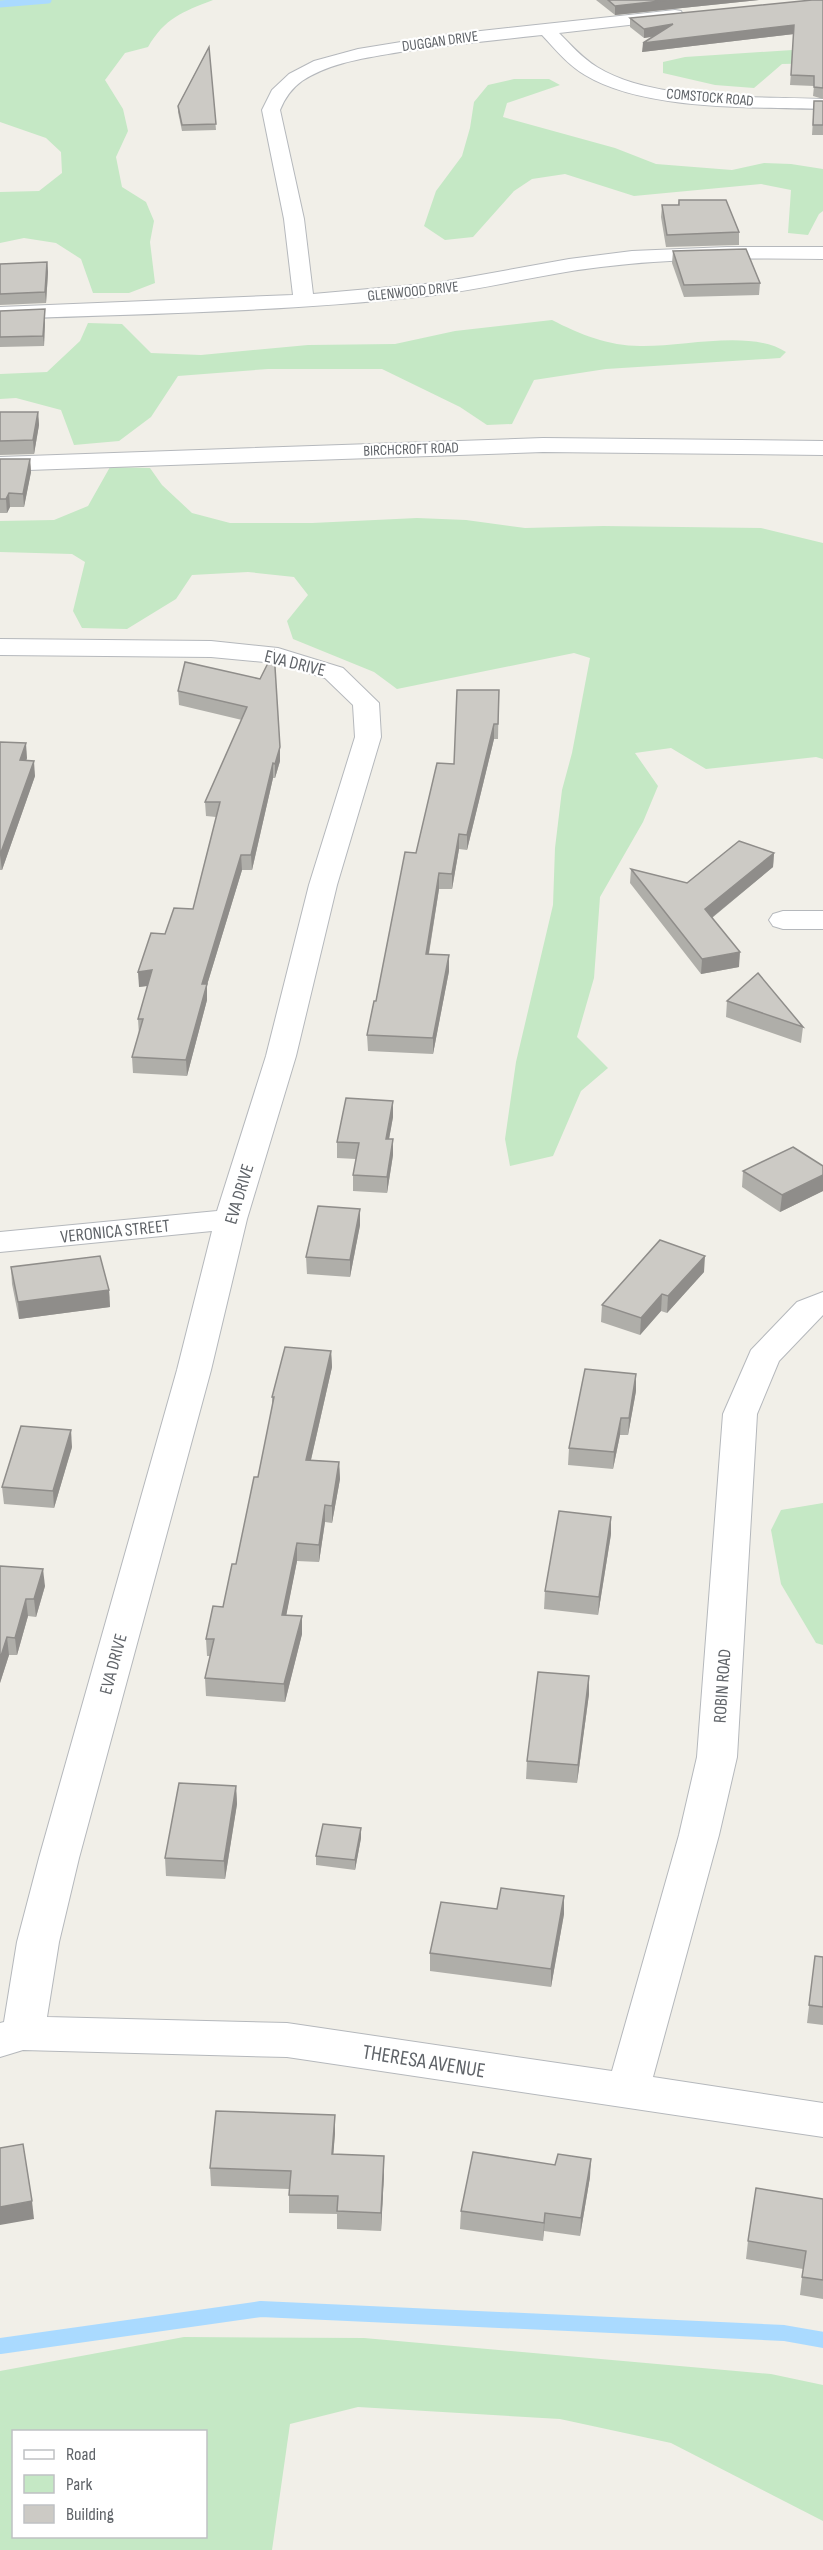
<svg xmlns="http://www.w3.org/2000/svg" width="823" height="2550" font-family="'Sofia Sans Condensed',sans-serif">
<style>
.green{fill:#c5e8c5;fill-rule:evenodd}
.lines{fill:none;stroke-linecap:round;stroke-linejoin:round}
.stream-far1{stroke:#aadaff;stroke-width:7}
.stream{stroke:#aadaff;stroke-width:16}
.minor-casing{stroke:#b5b8bc;stroke-width:2}
.minor{fill:#fff;fill-rule:evenodd}
.wall{fill:#afaea9}
.shaded-wall{fill:#8f8d8a}
.building{fill:#cccac5;stroke:#8f8d8a;stroke-width:1.5}
.labels{text-anchor:middle;stroke-width:4.5;stroke-linejoin:round;paint-order:stroke}
.far-street-label{font-size:15px;fill:#5f6368;stroke:#fff}
.street-label{font-size:18px;fill:#5f6368;stroke:#fff}
.near-street-label{font-size:21px;fill:#5f6368;stroke:#fff}
</style>
<rect width="100%" height="100%" fill="#f1efe8"/>
<g class="green">
<path d="M0 0H213C182 12 165 18 148 47L125 53 105 80 123 109 128 131 116 157 122 187 146 202 154 221 150 242 155 283 129 293H93L81 259 56 243 24 238 0 243V192L39 191 62 173 61 152 46 138 0 122Z"/>
<polygon points="823,48 823,63 782,64 754,88 715,85 663,73 663,62 685,57"/>
<polygon points="514,79 549,79 560,85 507,103 503,117 615,148 656,164 732,170 764,163 791,164 823,169 823,211 819,214 808,235 788,233 791,190 761,184 634,196 565,174 532,179 514,191 473,237 445,240 424,226 436,191 462,156 470,128 474,102 488,85"/>
<path d="M552 320C579 334 609 346 640 346 683 347 750 329 786 352L780 358 606 369 534 380 512 424 487 425 460 407 382 369H268L178 376 151 417 119 441 74 445 61 410 16 398 0 399V374L47 372 80 341 88 323 122 324 151 353 201 355 308 345 395 344 455 331Z"/>
<polygon points="110,467 150,468 162,485 192,513 230,523 312,523 417,518 466,520 525,528 603,526 761,528 823,543 823,759 816,757 706,769 671,748 635,753 658,786 643,822 600,897 594,978 577,1037 608,1068 581,1091 553,1156 510,1166 505,1139 516,1062 553,905 555,848 562,790 572,753 590,658 574,653 397,689 374,672 293,639 287,621 308,595 294,577 248,572 192,575 176,599 127,629 82,628 73,611 85,562 72,554 0,552 0,521 54,520 88,506"/>
<polygon points="823,1503 823,1645 816,1643 781,1584 771,1530 781,1510"/>
<path d="M184 2337 364 2338 771 2374 823 2385V2521L671 2443 560 2419 358 2407 290 2424 272 2550H0V2371ZM14 2432H206V2536H14Z"/>
</g>
<g class="lines">
<polyline class="stream-far1" points="0,4 48,0"/>
<polyline class="stream" points="0,2346 261,2309 784,2333 823,2340"/>
<g class="minor-casing">
<g id="minor">
<path d="M675 10 681 11 683 15 681 19 559 33C571 45 582 58 597 67 653 102 758 96 823 99V109C755 107 644 111 585 75 568 65 555 49 542 35 495 40 447 45 400 52 366 58 331 62 302 81 291 89 285 98 280 110L304 219 313 294 436 283 569 259 632 251 727 247H823V259C749 258 674 258 601 267 539 274 479 291 417 297 279 312 139 314 0 319V307L293 295 284 219 262 110 272 90 289 74 314 61 358 49 444 35Z"/>
<polygon points="543,438 823,441 823,455 543,452 0,471 0,457"/>
<polygon points="0,639 211,641 278,648 343,668 379,703 381,737 337,885 296,1056 247,1219 211,1370 79,1858 59,1942 47,2017 287,2023 612,2071 679,1835 697,1757 723,1414 751,1350 797,1302 823,1292 823,1315 779,1361 757,1414 737,1757 719,1835 653,2077 823,2103 823,2137 287,2057 23,2050 0,2057 0,2023 4,2022 17,1942 39,1858 177,1370 212,1231 0,1252 0,1232 217,1211 266,1056 309,885 355,737 353,705 325,678 275,663 211,657 0,655"/>
<polygon points="783,911 823,911 823,929 783,929 773,926 769,920 773,914"/>
</g>
</g>
<use href="#minor" class="minor"/>
</g>
<g class="wall">
<polygon points="596,0 759,0 615,15"/>
<polygon points="823,0 823,99 813,96 814,86 790,85 794,34 642,52 652,37 644,38 630,27 630,18"/>
<polygon points="209,47 216,130 182,131 178,112 178,106"/>
<polygon points="814,101 823,101 823,135 812,135"/>
<polygon points="679,200 739,232 739,245 666,247 661,217 662,205 678,205"/>
<polygon points="673,251 760,283 759,295 684,297 672,263"/>
<polygon points="47,262 48,272 46,303 0,305 0,264"/>
<polygon points="45,309 45,320 44,346 0,347 0,311"/>
<polygon points="0,412 38,412 39,425 34,454 0,455"/>
<polygon points="0,459 30,459 31,472 24,507 10,507 7,513 0,513"/>
<polygon points="260,679 280,747 280,761 275,778 273,778 252,870 242,870 207,985 207,1000 187,1076 133,1073 132,1057 139,1035 138,1019 148,986 139,987 165,934 193,909 216,817 206,816 205,802 242,720 179,705 178,691"/>
<polygon points="499,690 498,739 494,739 467,850 459,849 452,889 439,889 429,954 449,971 433,1054 368,1051 367,1035 376,1001 454,764"/>
<polygon points="0,742 27,758 26,761 35,776 2,870 0,870"/>
<polygon points="774,853 773,867 712,918 739,967 701,974 630,883 631,869 687,883"/>
<polygon points="727,1001 803,1027 801,1043 726,1017"/>
<polygon points="393,1101 393,1117 389,1139 393,1155 387,1193 353,1191 353,1175 356,1159 337,1158 337,1142"/>
<polygon points="823,1166 823,1191 780,1212 742,1187 743,1171"/>
<polygon points="360,1209 360,1225 350,1277 307,1274 306,1257"/>
<polygon points="11,1267 109,1290 110,1307 19,1319 12,1284"/>
<polygon points="704,1272 667,1313 661,1311 640,1335 601,1322 602,1305"/>
<polygon points="331,1351 332,1367 311,1460 339,1462 340,1479 332,1523 325,1522 319,1562 297,1561 286,1615 302,1634 285,1702 206,1696 205,1678 210,1656 207,1656 206,1639 223,1607 236,1564 258,1477 272,1407 272,1397"/>
<polygon points="636,1391 628,1435 620,1435 613,1469 568,1465 569,1448"/>
<polygon points="72,1447 54,1508 4,1504 2,1487"/>
<polygon points="611,1534 598,1615 544,1609 545,1591"/>
<polygon points="0,1566 45,1586 36,1617 28,1616 17,1655 9,1655 0,1683"/>
<polygon points="589,1676 589,1694 577,1783 526,1779 527,1761"/>
<polygon points="236,1786 237,1804 225,1879 166,1876 165,1858"/>
<polygon points="361,1838 355,1870 316,1865 316,1856"/>
<polygon points="564,1896 564,1914 551,1987 430,1971 430,1953 497,1909"/>
<polygon points="815,1956 823,1957 823,2025 807,2023"/>
<polygon points="335,2115 335,2133 333,2154 384,2174 381,2231 337,2229 337,2214 289,2213 289,2189 211,2186 210,2168"/>
<polygon points="590,2177 580,2236 544,2231 543,2241 460,2229 461,2211"/>
<polygon points="823,2199 823,2299 800,2295 803,2269 746,2259 748,2241"/>
</g>
<g class="shaded-wall">
<polygon points="669,0 759,0 615,15 615,6"/>
<polygon points="673,24 672,33 644,38 644,29"/>
<polygon points="794,25 794,34 642,52 643,43"/>
<polygon points="47,262 48,272 46,303 45,292"/>
<polygon points="45,309 45,320 44,346 43,336"/>
<polygon points="38,412 39,425 34,454 33,440"/>
<polygon points="30,459 31,472 24,507 23,494"/>
<polygon points="9,493 10,507 7,513 6,499"/>
<polygon points="494,724 494,739 467,850 467,835"/>
<polygon points="26,743 27,758 21,775 20,760"/>
<polygon points="280,747 280,761 275,778 275,764"/>
<polygon points="34,761 35,776 2,870 0,855"/>
<polygon points="273,763 273,778 252,870 251,855"/>
<polygon points="459,834 459,849 452,889 452,874"/>
<polygon points="774,853 773,867 704,924 705,909"/>
<polygon points="241,855 242,870 207,985 207,1000 187,1076 186,1060 202,984"/>
<polygon points="439,873 439,889 426,970 426,954"/>
<polygon points="740,952 739,967 701,974 702,959"/>
<polygon points="449,955 449,971 433,1054 433,1038"/>
<polygon points="152,970 153,985 139,987 138,972"/>
<polygon points="393,1101 393,1117 386,1155 386,1139"/>
<polygon points="393,1139 393,1155 387,1193 387,1177"/>
<polygon points="823,1175 823,1191 780,1212 782,1195"/>
<polygon points="360,1209 360,1225 350,1277 350,1260"/>
<polygon points="705,1256 704,1272 667,1313 668,1296"/>
<polygon points="109,1290 110,1307 19,1319 18,1302"/>
<polygon points="662,1294 661,1311 640,1335 641,1318"/>
<polygon points="331,1351 332,1367 307,1477 306,1460"/>
<polygon points="636,1374 636,1391 628,1435 629,1418"/>
<polygon points="621,1418 620,1435 613,1469 614,1452"/>
<polygon points="71,1430 72,1447 54,1508 53,1491"/>
<polygon points="339,1462 340,1479 332,1523 332,1506"/>
<polygon points="325,1505 325,1522 319,1562 319,1545"/>
<polygon points="611,1517 611,1534 598,1615 599,1597"/>
<polygon points="297,1543 297,1561 283,1632 282,1615"/>
<polygon points="43,1569 45,1586 36,1617 34,1599"/>
<polygon points="26,1599 28,1616 17,1655 15,1638"/>
<polygon points="302,1616 302,1634 285,1702 284,1684"/>
<polygon points="7,1637 9,1655 0,1683 0,1659"/>
<polygon points="589,1676 589,1694 577,1783 578,1765"/>
<polygon points="236,1786 237,1804 225,1879 224,1861"/>
<polygon points="361,1828 361,1838 355,1870 355,1860"/>
<polygon points="564,1896 564,1914 551,1987 551,1969"/>
<polygon points="335,2115 335,2133 332,2172 332,2154"/>
<polygon points="384,2156 384,2174 381,2231 381,2213"/>
<polygon points="591,2159 590,2177 580,2236 581,2218"/>
<polygon points="32,2201 34,2219 0,2225 0,2207"/>
<polygon points="545,2213 544,2231 543,2241 544,2223"/>
</g>
<g class="building">
<polygon points="608,0 669,0 615,6"/>
<polygon points="812,0 823,0 823,88 814,87 814,76 791,75 794,25 643,43 673,24 644,29 630,18"/>
<polygon points="209,47 216,124 182,125 178,106"/>
<polygon points="814,101 823,101 823,125 813,125"/>
<polygon points="679,200 726,200 739,232 667,235 662,205 679,205"/>
<polygon points="746,249 760,283 684,285 673,251"/>
<polygon points="47,262 45,292 0,294 0,264"/>
<polygon points="45,309 43,336 0,337 0,311"/>
<polygon points="0,412 38,412 33,440 0,441"/>
<polygon points="0,459 30,459 23,494 9,493 6,499 0,499"/>
<polygon points="274,651 280,747 275,764 273,763 251,855 241,855 202,984 207,984 186,1060 132,1057 143,1019 138,1019 152,970 138,972 151,933 165,934 174,908 193,909 220,802 205,802 247,707 178,691 185,662 260,679"/>
<polygon points="457,690 499,690 498,724 494,724 467,835 459,834 452,874 439,873 426,954 449,955 433,1038 367,1035 374,1001 376,1001 405,852 416,853 437,763 454,764"/>
<polygon points="0,742 26,743 20,760 34,761 0,855"/>
<polygon points="739,841 774,853 705,909 740,952 702,959 631,869 687,883"/>
<polygon points="758,973 803,1027 727,1001"/>
<polygon points="346,1098 393,1101 386,1139 393,1139 387,1177 353,1175 359,1143 337,1142"/>
<polygon points="793,1147 823,1166 823,1175 782,1195 743,1171"/>
<polygon points="318,1206 360,1209 350,1260 306,1257"/>
<polygon points="660,1240 705,1256 668,1296 662,1294 641,1318 602,1305"/>
<polygon points="100,1256 109,1290 18,1302 11,1267"/>
<polygon points="285,1347 331,1351 306,1460 339,1462 332,1506 325,1505 319,1545 297,1543 282,1615 302,1616 284,1684 205,1678 214,1639 206,1639 213,1606 223,1607 232,1564 236,1564 254,1477 258,1477 274,1397 272,1397"/>
<polygon points="585,1369 636,1374 629,1418 621,1418 614,1452 569,1448"/>
<polygon points="21,1426 71,1430 53,1491 2,1487"/>
<polygon points="559,1511 611,1517 599,1597 545,1591"/>
<polygon points="0,1566 43,1569 34,1599 26,1599 15,1638 7,1637 0,1659"/>
<polygon points="538,1672 589,1676 578,1765 527,1761"/>
<polygon points="179,1783 236,1786 224,1861 165,1858"/>
<polygon points="323,1824 361,1828 355,1860 316,1856"/>
<polygon points="501,1888 564,1896 551,1969 430,1953 441,1902 497,1909"/>
<polygon points="815,1956 823,1957 823,2007 809,2005"/>
<polygon points="216,2111 335,2115 332,2154 384,2156 381,2213 337,2211 338,2196 289,2195 291,2171 210,2168"/>
<polygon points="23,2144 32,2201 0,2207 0,2148"/>
<polygon points="473,2152 555,2165 558,2154 591,2159 581,2218 545,2213 544,2223 461,2211"/>
<polygon points="756,2188 823,2199 823,2280 802,2277 806,2251 748,2241"/>
</g>
<g class="labels">
<g class="far-street-label">
<text transform="translate(440 41) rotate(-8)" y="5">DUGGAN DRIVE</text>
<text transform="translate(710 97) rotate(5)" y="5">COMSTOCK ROAD</text>
<text transform="translate(413 291) rotate(-6)" y="5">GLENWOOD DRIVE</text>
<text transform="translate(411 449) rotate(-2)" y="5">BIRCHCROFT ROAD</text>
</g>
<g class="street-label">
<text transform="translate(295 663) rotate(14)" y="6">EVA DRIVE</text>
<text transform="translate(239 1194) rotate(-73)" y="6">EVA DRIVE</text>
<text transform="translate(115 1231) rotate(-6)" y="6">VERONICA STREET</text>
<text transform="translate(113 1664) rotate(-75)" y="6">EVA DRIVE</text>
<text transform="translate(722 1686) rotate(-86)" y="6">ROBIN ROAD</text>
</g>
<g class="near-street-label">
<text transform="translate(424 2061) rotate(9)" y="7">THERESA AVENUE</text>
</g>
</g>
<rect x="12" y="2430" width="195" height="108" fill="#ffffff" stroke="#bfc1c3" stroke-width="1.5"/>
<rect x="24" y="2450" width="30" height="9" fill="#ffffff" stroke="#bfc1c3" stroke-width="1.5"/>
<text x="66" y="2460" font-size="18" fill="#5f6368">Road</text>
<rect x="24" y="2475" width="30" height="18" fill="#c5e8c5" stroke="#bfc1c3" stroke-width="1.5"/>
<text x="66" y="2490" font-size="18" fill="#5f6368">Park</text>
<rect x="24" y="2505" width="30" height="18" fill="#cccac5" stroke="#bfc1c3" stroke-width="1.5"/>
<text x="66" y="2520" font-size="18" fill="#5f6368">Building</text>
</svg>
